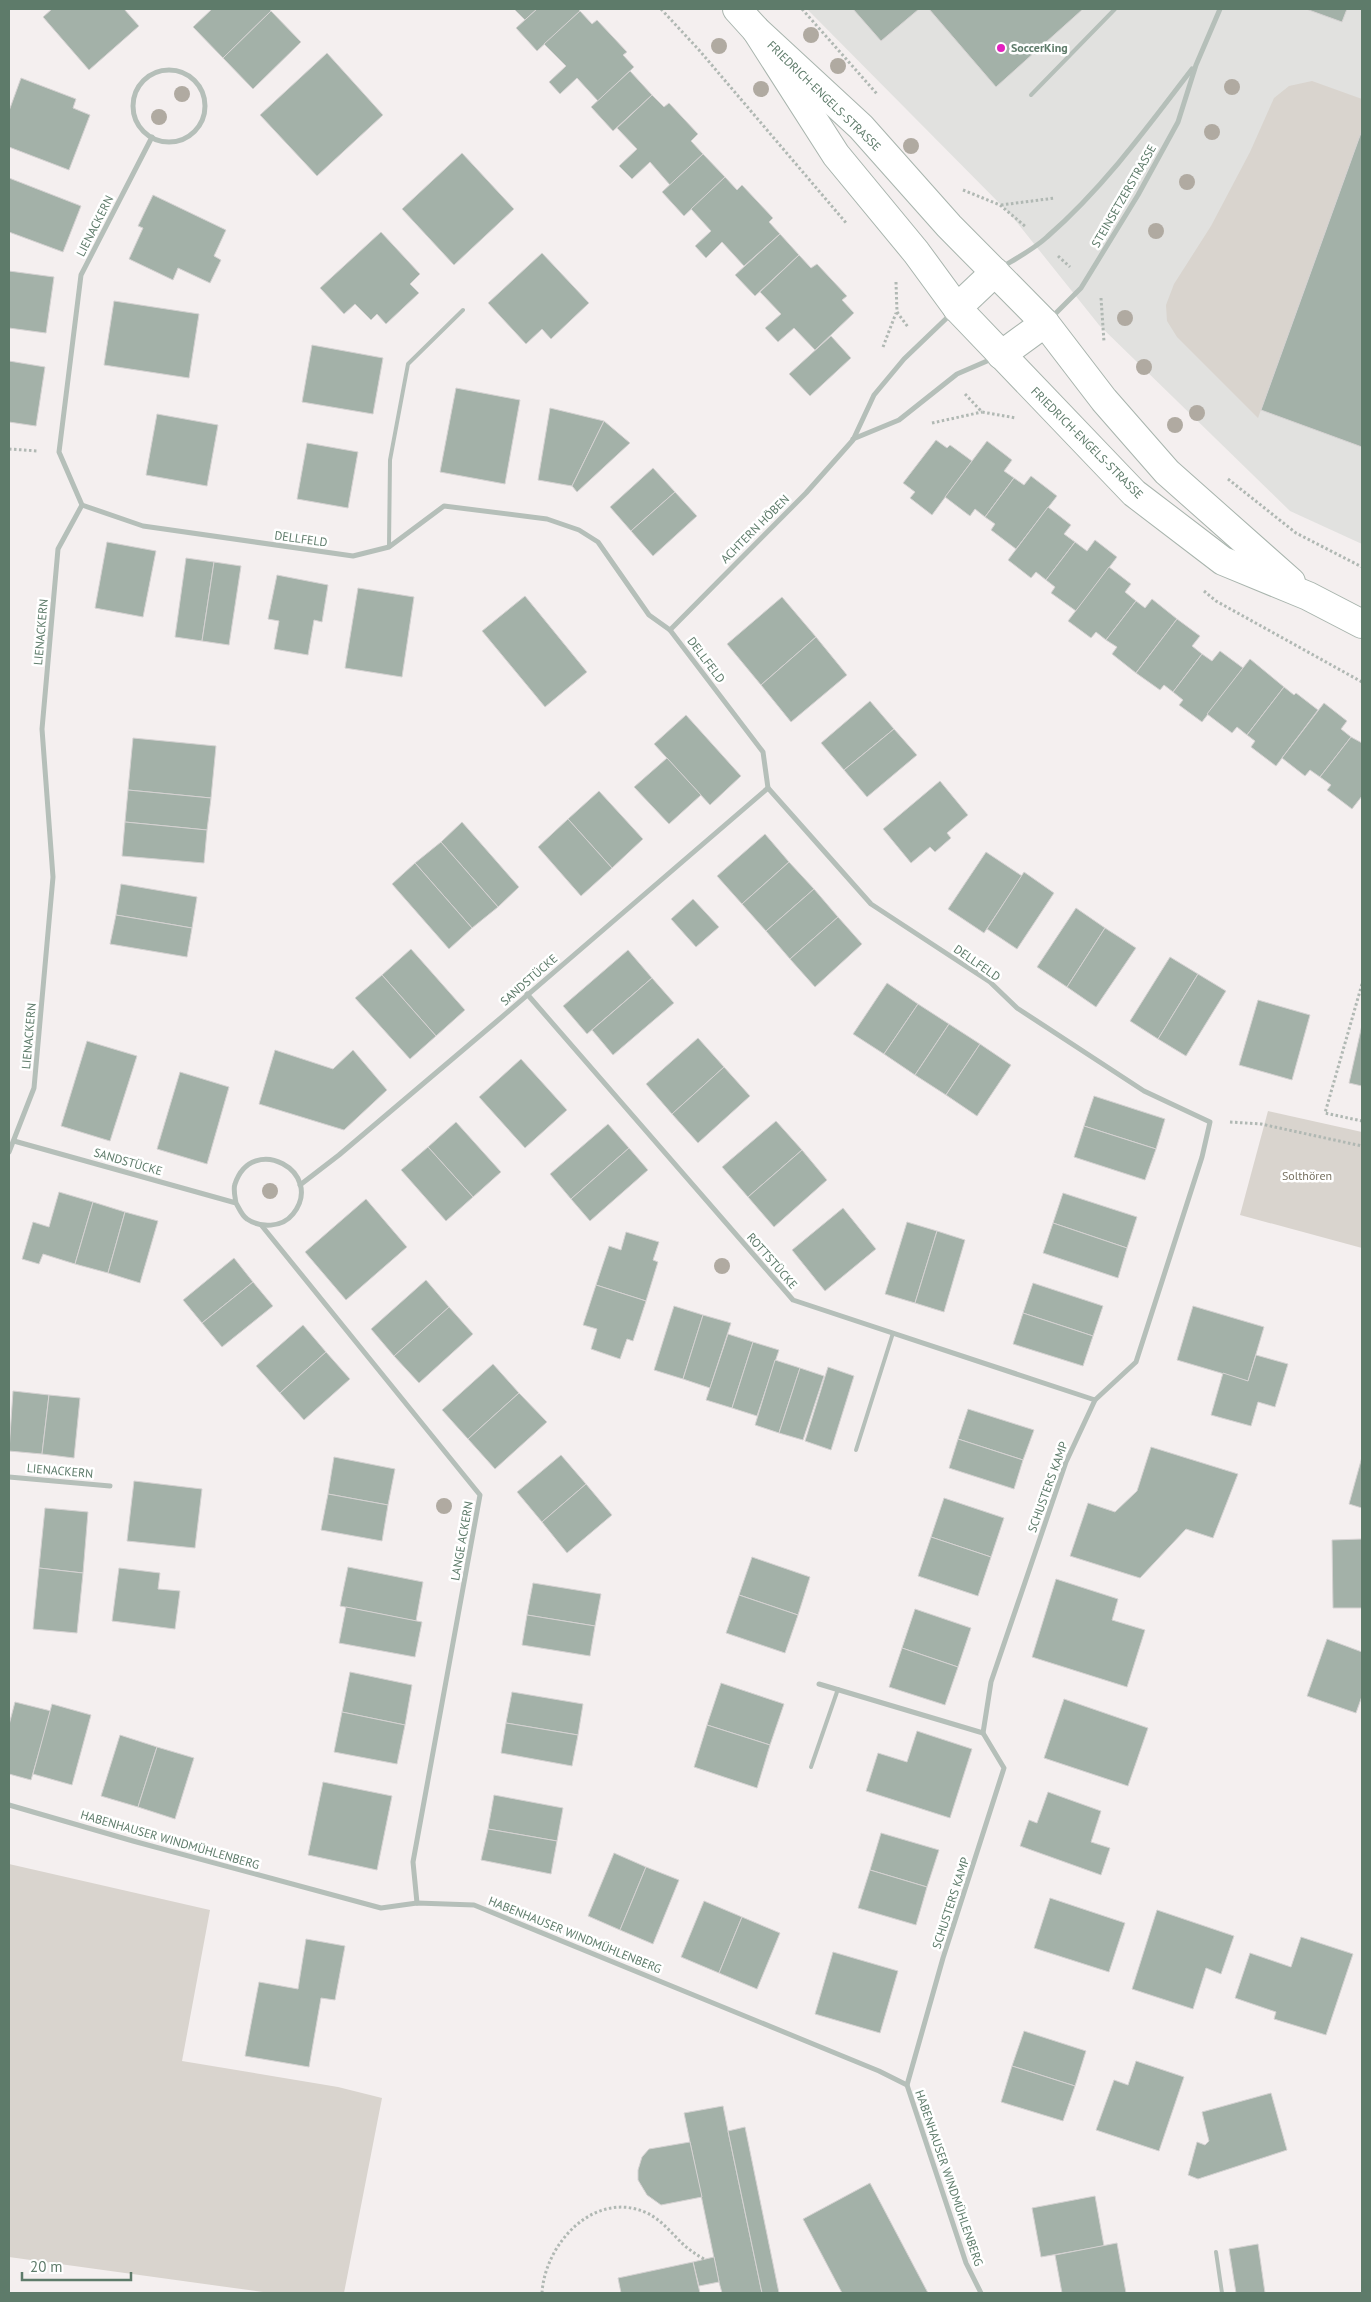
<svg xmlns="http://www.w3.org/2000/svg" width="1371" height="2302" font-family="'PT Sans',sans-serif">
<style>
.built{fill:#e1e1df}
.green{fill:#d9d4ce}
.building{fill:#a3b1a8;stroke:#d5d2d2}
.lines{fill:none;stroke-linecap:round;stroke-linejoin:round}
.secondary-casing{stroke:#a8b4ad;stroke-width:30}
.path{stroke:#b0b8b3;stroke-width:3;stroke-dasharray:2.5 2.5;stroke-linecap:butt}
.lane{stroke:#b5bfb9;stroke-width:4}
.street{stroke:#b5bfb9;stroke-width:5}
.secondary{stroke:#fff;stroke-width:28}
.tree{fill:#b0aaa1}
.poi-dot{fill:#e320bf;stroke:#fff;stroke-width:2}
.labels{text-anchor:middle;stroke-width:5;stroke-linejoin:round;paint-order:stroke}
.poi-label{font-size:12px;font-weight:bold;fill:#5e7b6a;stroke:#fff;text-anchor:start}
.street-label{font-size:12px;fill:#5e7b6a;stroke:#fff}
.park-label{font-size:12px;fill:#787261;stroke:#fff}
</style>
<rect width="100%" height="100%" fill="#f4efef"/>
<polygon class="built" points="807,9 1362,9 1362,544 1290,511 1099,325 1011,215"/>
<g class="green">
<polygon points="1312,81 1362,99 1362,130 1258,418 1177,337 1167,321 1166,305 1174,284 1211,226 1250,152 1274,98 1289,86"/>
<polygon points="1268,1111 1362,1132 1362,1248 1240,1215"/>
<polygon points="9,1864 210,1910 182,2061 338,2087 382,2098 344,2293 270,2293 9,2257"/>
</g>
<g class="building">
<polygon points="52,9 124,9 139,26 89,70 43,17"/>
<polygon points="212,9 269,9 271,11 223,58 193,27"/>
<polygon points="514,9 537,9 525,20"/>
<polygon points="537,9 578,9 580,11 537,51 516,28"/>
<polygon points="853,9 919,9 881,41"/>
<polygon points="929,9 1083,9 996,87"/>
<polygon points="1306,9 1347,9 1342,22"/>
<polygon points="271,11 301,42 253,89 223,58"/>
<polygon points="580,11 592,24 597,20 627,52 623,55 634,67 598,101 577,78 560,94 549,82 566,66 544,44"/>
<polygon points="327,53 383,115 317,176 260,115"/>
<polygon points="630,71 652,95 613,131 591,107"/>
<polygon points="21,78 76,99 73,108 90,115 69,170 9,147 9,111"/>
<polygon points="652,95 664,107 669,103 698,134 691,141 703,154 670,185 650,162 632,179 619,166 637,149 617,128"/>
<polygon points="1362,130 1362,447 1261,410"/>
<polygon points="462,153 514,209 454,265 402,209"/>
<polygon points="703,154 725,177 684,216 662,192"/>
<polygon points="725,177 737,190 742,185 773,218 769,222 780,234 744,266 722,242 706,258 695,246 711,231 691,209"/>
<polygon points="9,178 81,206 63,252 9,232"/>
<polygon points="153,195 226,230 214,256 221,260 210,283 178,268 173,280 129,259 143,228 138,226"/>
<polygon points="381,232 420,274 410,284 419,293 386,324 377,314 371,320 355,304 344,314 320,288"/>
<polygon points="780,234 799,255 755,296 735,275"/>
<polygon points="542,253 589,303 551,339 542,329 526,344 488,303"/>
<polygon points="799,255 811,268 817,264 847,296 842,300 854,313 815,350 794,328 778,342 765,328 781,314 760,292"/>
<polygon points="9,271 54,277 46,333 9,328"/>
<polygon points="114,301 199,314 189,378 104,365"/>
<polygon points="831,336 851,358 810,396 789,374"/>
<polygon points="312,345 383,358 373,414 302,402"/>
<polygon points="9,361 45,367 36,426 9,422"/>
<polygon points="456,388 520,400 505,484 440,472"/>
<polygon points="550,408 604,421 572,486 538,480"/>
<polygon points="157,414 218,425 207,486 146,475"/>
<polygon points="604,421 630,443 577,492 572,486"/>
<polygon points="936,440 947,448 950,445 972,461 932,515 910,498 915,492 903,483"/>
<polygon points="987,441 1012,460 1004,471 1014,478 985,517 975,509 970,516 945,497"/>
<polygon points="307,443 358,452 348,508 297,499"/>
<polygon points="653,468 675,492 631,531 610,507"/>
<polygon points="1031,476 1057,496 1016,549 991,530 995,524 985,517 1014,478 1024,485"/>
<polygon points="675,492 697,516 653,556 631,531"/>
<polygon points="1048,507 1071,525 1064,534 1075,542 1046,580 1036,572 1031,578 1008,560"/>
<polygon points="1095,540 1117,557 1076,611 1051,593 1055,587 1046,580 1075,542 1087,551"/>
<polygon points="107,542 156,551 143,617 95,608"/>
<polygon points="186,558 214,562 202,641 175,637"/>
<polygon points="214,562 241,566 229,645 202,641"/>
<polygon points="1109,567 1131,584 1125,592 1136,601 1106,640 1096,632 1091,638 1068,621"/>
<polygon points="277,575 328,585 322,622 314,620 308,655 274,649 279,621 268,619"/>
<polygon points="358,588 414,597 402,677 345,668"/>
<polygon points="525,596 587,672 545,707 482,631"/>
<polygon points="782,597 816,637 761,685 727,644"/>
<polygon points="1152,599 1177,619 1136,673 1112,654 1117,647 1106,640 1136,601 1145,608"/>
<polygon points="1177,619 1200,636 1192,646 1202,654 1173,692 1164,685 1160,690 1136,673"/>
<polygon points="816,637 847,675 791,722 761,685"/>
<polygon points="1220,651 1243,668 1202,722 1179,705 1183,700 1173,692 1202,654 1212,661"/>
<polygon points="1250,659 1284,687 1247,735 1237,727 1232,733 1207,714"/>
<polygon points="1284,687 1294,695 1296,693 1318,710 1276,766 1251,747 1255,741 1247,735"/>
<polygon points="870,701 894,729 844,770 821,743"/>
<polygon points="1324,703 1347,721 1341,729 1351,737 1320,777 1310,770 1305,776 1282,758"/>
<polygon points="686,715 741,776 710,805 654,744"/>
<polygon points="894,729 917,755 867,797 844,770"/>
<polygon points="1351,737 1362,743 1362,796 1352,809 1327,790 1331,785 1320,777"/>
<polygon points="133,738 216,746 211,798 128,790"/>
<polygon points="667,758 701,795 669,824 634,787"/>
<polygon points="940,781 968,815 947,833 951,838 935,852 930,847 911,863 883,829"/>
<polygon points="128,790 211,798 207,830 125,822"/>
<polygon points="599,791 643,839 612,868 568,819"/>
<polygon points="568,819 612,868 581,896 538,847"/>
<polygon points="125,822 207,830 204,863 122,856"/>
<polygon points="462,822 519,887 498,907 441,842"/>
<polygon points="765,834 789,862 742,904 717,876"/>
<polygon points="441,842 498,907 472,928 415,863"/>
<polygon points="986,852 1022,876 984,933 948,909"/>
<polygon points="789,862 814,889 766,931 742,904"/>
<polygon points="415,863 472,928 449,949 392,884"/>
<polygon points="1024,872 1054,893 1017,949 987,929"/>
<polygon points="121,884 197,897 192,928 116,915"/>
<polygon points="814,889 838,917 790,959 766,931"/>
<polygon points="693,899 719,927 696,947 671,919"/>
<polygon points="1076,908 1105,928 1067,987 1037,967"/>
<polygon points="116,915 192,928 187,957 110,944"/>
<polygon points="838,917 862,944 815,987 790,959"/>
<polygon points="1105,928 1136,948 1096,1007 1067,987"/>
<polygon points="411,949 465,1010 436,1036 382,975"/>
<polygon points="628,950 652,978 587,1034 563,1006"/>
<polygon points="1170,957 1198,974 1158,1039 1130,1021"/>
<polygon points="1198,974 1226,991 1186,1056 1158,1039"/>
<polygon points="382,975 436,1036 410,1059 355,998"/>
<polygon points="652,978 674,1003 613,1055 592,1030"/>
<polygon points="887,983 918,1004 884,1054 853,1034"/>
<polygon points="1258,1000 1310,1015 1292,1080 1239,1065"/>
<polygon points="918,1004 949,1024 915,1075 884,1054"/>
<polygon points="949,1024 980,1044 946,1095 915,1075"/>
<polygon points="1362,1025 1362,1086 1349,1083"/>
<polygon points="698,1038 724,1067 672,1114 646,1084"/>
<polygon points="87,1041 137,1056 110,1141 61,1126"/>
<polygon points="980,1044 1011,1065 977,1116 946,1095"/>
<polygon points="275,1050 333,1069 353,1050 387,1090 344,1130 259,1104"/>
<polygon points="521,1059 567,1110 525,1148 479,1097"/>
<polygon points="724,1067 750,1096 698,1143 672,1114"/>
<polygon points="180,1072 229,1087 207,1164 157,1149"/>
<polygon points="1094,1096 1165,1119 1156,1149 1084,1126"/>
<polygon points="776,1121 802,1150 748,1197 722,1167"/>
<polygon points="456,1122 501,1172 473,1197 428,1147"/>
<polygon points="608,1124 629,1148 571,1199 550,1174"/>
<polygon points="1084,1126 1156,1149 1145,1180 1074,1157"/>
<polygon points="428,1147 473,1197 446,1221 401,1170"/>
<polygon points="629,1148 648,1170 590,1221 571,1199"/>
<polygon points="802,1150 827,1180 774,1227 748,1197"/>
<polygon points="59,1192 93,1202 75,1264 43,1254 39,1264 22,1259 33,1222 49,1227"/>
<polygon points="1063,1193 1137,1217 1127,1248 1053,1223"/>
<polygon points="366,1199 407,1247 346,1300 305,1252"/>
<polygon points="93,1202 125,1212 108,1273 75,1264"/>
<polygon points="843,1208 876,1249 825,1291 792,1250"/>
<polygon points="125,1212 158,1221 140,1283 108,1273"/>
<polygon points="907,1222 937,1231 915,1303 885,1294"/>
<polygon points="1053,1223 1127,1248 1118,1278 1043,1253"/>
<polygon points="937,1231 965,1240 944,1312 915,1303"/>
<polygon points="626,1232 659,1242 653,1260 658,1262 646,1301 596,1285 609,1246 621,1250"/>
<polygon points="234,1258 253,1282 202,1323 183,1300"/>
<polygon points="426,1280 449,1307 394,1356 371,1329"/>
<polygon points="253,1282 273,1306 222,1347 202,1323"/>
<polygon points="1033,1283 1103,1306 1093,1336 1023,1313"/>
<polygon points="596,1285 646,1301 633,1341 627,1339 620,1359 591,1349 597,1329 583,1325"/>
<polygon points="674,1306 703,1315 683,1379 654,1370"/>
<polygon points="1193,1306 1264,1327 1248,1381 1177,1360"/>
<polygon points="449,1307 473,1334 419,1383 394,1356"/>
<polygon points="1023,1313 1093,1336 1083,1366 1013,1344"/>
<polygon points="703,1315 731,1323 710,1388 683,1379"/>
<polygon points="303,1325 326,1352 280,1393 256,1366"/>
<polygon points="728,1334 753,1342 732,1408 706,1400"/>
<polygon points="753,1342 779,1350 757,1416 732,1408"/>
<polygon points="326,1352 350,1379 304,1420 280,1393"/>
<polygon points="1256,1355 1288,1364 1275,1407 1258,1402 1251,1426 1211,1415 1223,1373 1248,1381"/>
<polygon points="775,1360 800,1368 779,1433 755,1425"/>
<polygon points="493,1364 519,1393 468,1439 442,1410"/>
<polygon points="828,1367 854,1376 831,1450 805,1441"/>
<polygon points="800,1368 824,1376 803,1440 779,1433"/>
<polygon points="13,1391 49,1395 42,1454 9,1451"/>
<polygon points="519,1393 547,1422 495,1469 468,1439"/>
<polygon points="49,1395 80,1398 74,1458 42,1454"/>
<polygon points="968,1409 1034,1430 1023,1460 958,1439"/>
<polygon points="958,1439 1023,1460 1014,1489 949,1468"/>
<polygon points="1151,1447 1238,1474 1213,1538 1186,1529 1140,1578 1070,1556 1088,1503 1115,1512 1137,1491"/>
<polygon points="561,1455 586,1484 542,1522 517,1492"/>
<polygon points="334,1457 395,1469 388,1505 328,1494"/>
<polygon points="1362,1457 1362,1508 1349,1504"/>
<polygon points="134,1481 202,1489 195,1548 127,1541"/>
<polygon points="586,1484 612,1515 567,1553 542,1522"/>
<polygon points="328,1494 388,1505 382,1541 321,1530"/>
<polygon points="944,1498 1004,1518 991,1557 931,1537"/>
<polygon points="45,1508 88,1512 83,1573 39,1568"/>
<polygon points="931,1537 991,1557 978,1596 918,1576"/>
<polygon points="1362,1539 1362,1608 1333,1608 1332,1540"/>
<polygon points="752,1557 810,1577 798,1615 739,1595"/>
<polygon points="348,1567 423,1582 416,1621 340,1606"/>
<polygon points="39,1568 83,1573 77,1633 33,1629"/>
<polygon points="119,1568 160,1573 158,1589 180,1591 175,1629 112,1621"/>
<polygon points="1056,1579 1118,1599 1112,1620 1145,1630 1127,1687 1032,1657"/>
<polygon points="533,1583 601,1594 595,1626 527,1615"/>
<polygon points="739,1595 798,1615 785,1653 726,1633"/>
<polygon points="346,1607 422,1622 415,1657 339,1643"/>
<polygon points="915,1609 971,1628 958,1667 902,1648"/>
<polygon points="527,1615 595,1626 590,1656 522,1645"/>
<polygon points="1327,1639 1362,1652 1362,1696 1356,1713 1307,1696"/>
<polygon points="902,1648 958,1667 945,1705 889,1687"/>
<polygon points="350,1672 412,1685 405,1725 342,1712"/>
<polygon points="721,1683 784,1704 770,1745 707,1725"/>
<polygon points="512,1692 583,1704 578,1735 506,1723"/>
<polygon points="1064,1699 1148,1728 1128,1786 1044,1758"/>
<polygon points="15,1702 51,1711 31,1780 9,1774 9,1725"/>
<polygon points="52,1704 91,1715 72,1785 33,1774"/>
<polygon points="342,1712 405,1725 397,1764 334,1752"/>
<polygon points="506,1723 578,1735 572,1766 501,1753"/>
<polygon points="707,1725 770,1745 757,1788 694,1767"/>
<polygon points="917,1731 972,1749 950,1818 866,1791 878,1753 907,1762"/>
<polygon points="120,1735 157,1747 138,1807 101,1796"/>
<polygon points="157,1747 194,1758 175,1819 138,1807"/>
<polygon points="323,1782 392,1796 377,1870 308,1855"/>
<polygon points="1048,1792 1101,1811 1091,1842 1110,1848 1101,1875 1020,1846 1029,1820 1037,1823"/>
<polygon points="494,1795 563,1808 557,1841 488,1829"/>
<polygon points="488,1829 557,1841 551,1874 481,1860"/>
<polygon points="881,1833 939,1850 927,1887 870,1870"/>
<polygon points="614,1853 646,1867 620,1930 588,1916"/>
<polygon points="646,1867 679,1880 653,1944 620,1930"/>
<polygon points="870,1870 927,1887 916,1925 858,1908"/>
<polygon points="1050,1898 1125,1923 1109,1972 1034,1948"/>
<polygon points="704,1901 742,1917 719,1973 681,1957"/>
<polygon points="1157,1910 1234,1936 1221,1974 1206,1968 1193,2009 1132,1989"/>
<polygon points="742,1917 780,1933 757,1989 719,1973"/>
<polygon points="1301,1937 1353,1954 1326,2035 1274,2019 1276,2012 1235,1998 1250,1953 1291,1967"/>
<polygon points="306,1939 345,1946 335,2000 321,1998 309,2067 245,2056 259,1982 298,1989"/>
<polygon points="833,1952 898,1971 880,2033 815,2014"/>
<polygon points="1024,2031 1086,2051 1075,2086 1012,2066"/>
<polygon points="1136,2061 1184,2077 1159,2151 1096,2130 1114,2080 1128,2085"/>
<polygon points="1012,2066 1075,2086 1063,2121 1001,2102"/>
<polygon points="1271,2093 1287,2150 1198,2179 1188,2175 1197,2142 1205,2145 1209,2141 1202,2112"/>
<polygon points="723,2106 728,2131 762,2293 722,2293 719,2282 684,2113"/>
<polygon points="745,2127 779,2293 762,2293 728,2131"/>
<polygon points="690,2142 702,2197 661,2205 647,2195 638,2180 638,2170 642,2157 649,2149"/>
<polygon points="870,2183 928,2293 842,2293 803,2219"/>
<polygon points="1095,2196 1104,2246 1041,2257 1032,2208"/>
<polygon points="1117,2243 1126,2293 1062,2293 1055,2255"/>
<polygon points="1258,2244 1265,2293 1236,2293 1229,2249"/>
<polygon points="714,2257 719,2282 699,2286 693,2262"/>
<polygon points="693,2262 700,2293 621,2293 618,2278"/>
</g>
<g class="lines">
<g class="secondary-casing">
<g id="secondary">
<polyline points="737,9 756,30 861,127 949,226 1045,323 1104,400 1167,472 1291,582"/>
<polyline points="756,30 836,155 916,252 957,308 1134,493 1223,561 1308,596 1362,624"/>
<polyline points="957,308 995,272"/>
<polyline points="1001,355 1045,323"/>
</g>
</g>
<g class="path">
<polyline points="661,9 699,50 847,224"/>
<polyline points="802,9 877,94"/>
<polyline points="963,190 1000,205 1026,227"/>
<polyline points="1001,205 1055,198"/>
<polyline points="1058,256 1070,267"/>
<polyline points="896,282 897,312 908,327"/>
<polyline points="1101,298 1104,342"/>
<polyline points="883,347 896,313"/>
<polyline points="965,394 982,412 1016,418"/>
<polyline points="932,423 982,412"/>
<polyline points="9,449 38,451"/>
<polyline points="1228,479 1296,533 1362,567"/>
<polyline points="1204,591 1216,601 1362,682"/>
<polyline points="1362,984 1325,1113 1362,1121"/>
<polyline points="1230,1122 1261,1124 1362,1146"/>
<path d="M542 2293C545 2243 595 2189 647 2213 662 2220 673 2235 685 2246 691 2251 697 2255 704 2259"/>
</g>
<g class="lane">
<polyline points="1031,95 1115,9"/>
<polyline points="389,547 390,460 408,364 463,310"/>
<polyline points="856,1450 893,1333"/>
<polyline points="811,1767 838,1689"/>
<polyline points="1216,2252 1222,2293"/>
</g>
<g class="street">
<circle cx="169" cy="106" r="36"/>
<path d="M1002 267C1017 258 1034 249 1047 237 1103 188 1147 128 1192 69"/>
<polyline points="1051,318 1081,288 1138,195 1178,122 1196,65 1220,9"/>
<polyline points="853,439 899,420 957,374 994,358"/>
<polyline points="82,505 143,526 353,556 389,547 444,506 547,519 579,530 598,542 649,615 670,630 763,752 768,788 871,904 990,982 1017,1008 1144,1091 1210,1122 1202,1157 1136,1362 1095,1400 1066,1462 991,1682 983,1733 1004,1768 943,1958 907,2085"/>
<polyline points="670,630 806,493 853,440 874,395 904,359 952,313"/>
<polyline points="527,994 793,1300 1095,1400"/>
<path d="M14 1141 236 1203C239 1208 242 1216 247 1219 260 1228 282 1228 293 1214 326 1172 252 1132 235 1184 233 1189 235 1197 236 1203"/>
<polyline points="9,1152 34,1088 53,877 42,729 58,549 82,505 59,452 81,275 152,137"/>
<polyline points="300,1185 339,1155 496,1022 768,788"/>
<polyline points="262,1226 480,1495 413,1862 417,1903"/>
<polyline points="9,1477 110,1486"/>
<polyline points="819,1684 983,1733"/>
<polyline points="9,1805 133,1841 381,1908 417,1903 474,1905 879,2071 907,2085 966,2263 981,2293"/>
</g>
<use href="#secondary" class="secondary"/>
</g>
<g class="tree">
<circle cx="811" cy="35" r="8"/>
<circle cx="719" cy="46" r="8"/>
<circle cx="838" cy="66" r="8"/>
<circle cx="1232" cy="87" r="8"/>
<circle cx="761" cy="89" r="8"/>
<circle cx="182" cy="94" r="8"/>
<circle cx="159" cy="117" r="8"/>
<circle cx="1212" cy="132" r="8"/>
<circle cx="911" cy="146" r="8"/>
<circle cx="1187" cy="182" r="8"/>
<circle cx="1156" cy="231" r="8"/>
<circle cx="1125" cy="318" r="8"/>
<circle cx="1144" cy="367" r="8"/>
<circle cx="1197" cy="413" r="8"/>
<circle cx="1175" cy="425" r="8"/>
<circle cx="270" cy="1191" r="8"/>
<circle cx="722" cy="1266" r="8"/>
<circle cx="444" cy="1506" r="8"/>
</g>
<circle class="poi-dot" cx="1001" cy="48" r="5"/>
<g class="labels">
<g class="poi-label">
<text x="1011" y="52">SoccerKing</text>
</g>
<g class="street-label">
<text transform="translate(824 96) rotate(44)" y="4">FRIEDRICH-ENGELS-STRASSE</text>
<text transform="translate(1124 196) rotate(-60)" y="4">STEINSETZERSTRASSE</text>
<text transform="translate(95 226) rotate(-63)" y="4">LIENACKERN</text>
<text transform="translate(1087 443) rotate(45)" y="4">FRIEDRICH-ENGELS-STRASSE</text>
<text transform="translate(755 529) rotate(-45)" y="4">ACHTERN HÖBEN</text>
<text transform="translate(301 539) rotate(8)" y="4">DELLFELD</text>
<text transform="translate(41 632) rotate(-85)" y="4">LIENACKERN</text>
<text transform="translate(706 660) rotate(53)" y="4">DELLFELD</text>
<text transform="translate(977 963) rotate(35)" y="4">DELLFELD</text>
<text transform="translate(529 980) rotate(-41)" y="4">SANDSTÜCKE</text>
<text transform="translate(29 1036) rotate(-85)" y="4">LIENACKERN</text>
<text transform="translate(128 1162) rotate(16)" y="4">SANDSTÜCKE</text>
<text transform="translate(772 1261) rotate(49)" y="4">ROTTSTÜCKE</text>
<text transform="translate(60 1471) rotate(5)" y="4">LIENACKERN</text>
<text transform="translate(1048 1487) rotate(-70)" y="4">SCHUSTERS KAMP</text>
<text transform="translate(462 1541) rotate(-80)" y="4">LANGE ACKERN</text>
<text transform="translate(170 1840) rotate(16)" y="4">HABENHAUSER WINDMÜHLENBERG</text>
<text transform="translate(951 1903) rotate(-72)" y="4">SCHUSTERS KAMP</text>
<text transform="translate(575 1935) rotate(22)" y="4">HABENHAUSER WINDMÜHLENBERG</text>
<text transform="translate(949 2178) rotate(71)" y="4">HABENHAUSER WINDMÜHLENBERG</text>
</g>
<g class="park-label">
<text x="1307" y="1180">Solthören</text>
</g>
</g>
<rect width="1371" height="2302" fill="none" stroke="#5e7b6a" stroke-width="20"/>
<path d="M22 2272v8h109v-8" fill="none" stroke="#5e7b6a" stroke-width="2.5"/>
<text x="30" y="2272" font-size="15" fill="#5e7b6a" stroke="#ffffff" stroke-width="4" paint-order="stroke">20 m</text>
</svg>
